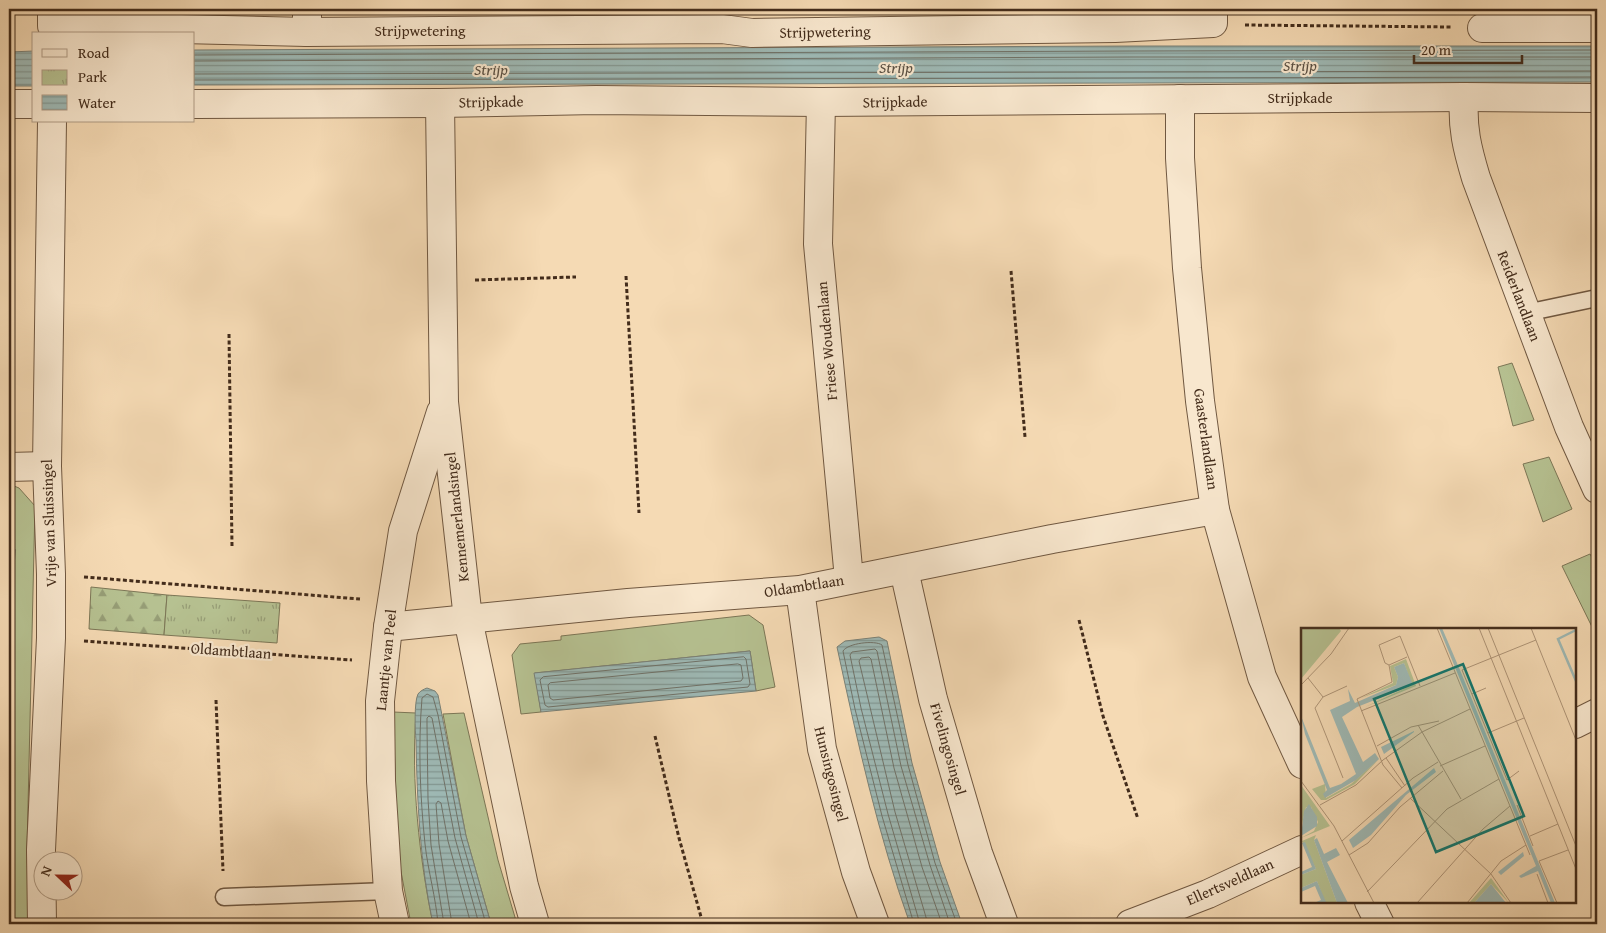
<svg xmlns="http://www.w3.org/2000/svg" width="1606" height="933" font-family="'Gentium Book Plus',serif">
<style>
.grass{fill:#b6c191;stroke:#7c7656}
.forest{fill:url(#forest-firs);stroke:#7c7656}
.park{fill:url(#park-tufts);stroke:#7c7656}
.water{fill:url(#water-rules);stroke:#7a8177}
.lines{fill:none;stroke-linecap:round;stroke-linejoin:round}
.shore{stroke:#707268;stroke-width:1}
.service-casing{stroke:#705841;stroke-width:19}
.minor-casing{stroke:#705841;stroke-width:30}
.path{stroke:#432c1b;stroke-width:3;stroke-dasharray:4 2.5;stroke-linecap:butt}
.service{stroke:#f8e7ce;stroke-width:16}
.minor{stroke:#f8e7ce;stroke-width:28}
.labels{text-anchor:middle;stroke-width:4.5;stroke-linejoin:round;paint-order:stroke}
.street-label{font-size:15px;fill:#432c1b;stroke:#f8e7ce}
.water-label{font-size:16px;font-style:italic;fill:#5a4f42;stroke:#f8e7ce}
.inset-river{fill:none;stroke:#9eb9b5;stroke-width:2.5}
.inset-road{fill:none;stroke:#ae9477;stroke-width:1}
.view{fill:#0f766e;fill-opacity:0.15;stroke:#0f766e;stroke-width:2.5}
.inset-edge{fill:none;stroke:#432c1b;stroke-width:2.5}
</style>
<defs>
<pattern id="forest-firs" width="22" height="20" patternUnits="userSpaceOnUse" patternTransform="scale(1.25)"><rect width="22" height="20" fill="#b6c191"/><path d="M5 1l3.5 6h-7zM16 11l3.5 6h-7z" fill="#969d76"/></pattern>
<pattern id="park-tufts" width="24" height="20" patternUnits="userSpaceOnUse" patternTransform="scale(1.25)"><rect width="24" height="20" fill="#b6c191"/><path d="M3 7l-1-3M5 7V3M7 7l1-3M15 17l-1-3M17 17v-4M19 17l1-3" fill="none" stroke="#969d76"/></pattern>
<pattern id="water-rules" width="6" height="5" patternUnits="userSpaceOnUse" patternTransform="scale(1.25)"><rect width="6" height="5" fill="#9eb9b5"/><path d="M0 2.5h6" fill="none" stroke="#829792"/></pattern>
</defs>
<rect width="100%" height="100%" fill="#f5dab4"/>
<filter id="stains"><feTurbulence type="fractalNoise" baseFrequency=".004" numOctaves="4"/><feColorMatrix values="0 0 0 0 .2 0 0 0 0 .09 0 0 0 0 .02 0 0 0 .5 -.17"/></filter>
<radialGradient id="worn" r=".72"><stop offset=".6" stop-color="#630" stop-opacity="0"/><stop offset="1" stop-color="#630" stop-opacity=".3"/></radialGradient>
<g class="grass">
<polygon points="1512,363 1534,420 1513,426 1498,367"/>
<polygon points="1549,457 1572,509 1543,522 1523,464"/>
<polygon points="9,484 19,488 35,506 27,850 29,924 9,924 9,674 15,550 9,533"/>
<polygon points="1590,554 1597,567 1597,637 1562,566"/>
<polygon points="749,615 763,625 775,687 756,691 750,651 535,673 541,712 521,714 512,655 520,644 561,640 561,636"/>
<path d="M393 712 416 713C411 781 419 857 433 924H411L398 856Z"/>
<polygon points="464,713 498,860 517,924 491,924 466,836 443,714"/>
</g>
<polygon class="forest" points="91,587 167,595 164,635 89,629"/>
<polygon class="park" points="167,595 280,603 277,643 164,635"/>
<g class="water">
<polygon points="1133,46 1597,46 1597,82 194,85 194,50"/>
<polygon points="34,51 34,86 9,86 9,52"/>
<polygon points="9,533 15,550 9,674"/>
<path d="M879 637 887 641 912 763 940 862 962 924H910C878 835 857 740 837 647L845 641Z"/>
<polygon points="750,651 756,691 541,712 534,673"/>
<path d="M427 688 435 691 438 695 466 836 491 924H433C420 863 417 802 416 740 415 731 414 702 418 694 420 691 424 689 427 688Z"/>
</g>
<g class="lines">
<g class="shore">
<polyline points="194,55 1133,51 1597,50"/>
<polyline points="194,61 1133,57 1597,57"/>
<polyline points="194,74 1597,71"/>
<polyline points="194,80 1597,77"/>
<polygon points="744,657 746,659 750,684 748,687 548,707 545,705 540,680 543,677"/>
<polygon points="738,664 741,665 743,678 741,681 553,700 550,698 548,685 550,683"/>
<path d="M438 924C436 898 428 871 425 844 420 796 418 746 422 698L427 694 433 697 438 715 461 837 486 924"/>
<polyline points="444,924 431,845 428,799 427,725 427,718 429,716 432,718 455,838 479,924"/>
<polyline points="452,924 439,844 436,804 438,801 441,803 448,841 471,924"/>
<path d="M914 924 882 816 855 709 843 651C848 643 875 640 882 645L908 765 935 863 957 924"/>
<polyline points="920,924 888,814 861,708 850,655 852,652 875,649 877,651 901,766 930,865 950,924"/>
<polyline points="928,924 895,812 859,661 861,658 869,657 871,659 894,768 922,867 942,924"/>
</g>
<g class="service-casing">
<g id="service">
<polyline points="1526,313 1597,298"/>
<polyline points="224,897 388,891"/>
</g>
</g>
<g class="minor-casing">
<g id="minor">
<polyline points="52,9 52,26 307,32 722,29 752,33 1115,28 1213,23 1213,9"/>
<polyline points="307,9 307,32"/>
<polyline points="1482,28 1597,28"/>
<path d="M1464 97C1462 128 1467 148 1476 178L1569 427 1597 489"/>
<polyline points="1180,99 1180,158 1187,268 1200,401 1215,510 1262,677 1302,764"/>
<polyline points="821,102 818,244 849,579"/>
<polyline points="440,103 444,402 468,619 524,886 535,924"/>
<polyline points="9,104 34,104"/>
<polyline points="194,104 440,103 596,100 821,102 1464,97 1597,98"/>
<polyline points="9,467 47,466"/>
<polyline points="904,570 933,699 978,853 1004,924"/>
<polyline points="800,590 822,749 856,872 875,924"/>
<polyline points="388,627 628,603 800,590 1052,539 1215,510"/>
<polyline points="1575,724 1597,713"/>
<polyline points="1369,902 1380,924"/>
<polyline points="42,924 41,850 51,638 51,574 47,466 52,121"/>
<polyline points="395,924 388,891 381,781 380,701 388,627 403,531 441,412"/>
<polyline points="1130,924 1208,894 1302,850"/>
</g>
</g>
<g class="path">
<polyline points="1245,25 1452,27"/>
<polyline points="1011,271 1025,437"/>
<polyline points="626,276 639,513"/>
<polyline points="475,280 576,277"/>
<polyline points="229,334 232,546"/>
<polyline points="84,577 360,599"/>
<polyline points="1079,620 1103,716 1138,819"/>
<polyline points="84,641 352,660"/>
<polyline points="216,700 223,871"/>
<polyline points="655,736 679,838 703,924"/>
</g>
<use href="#service" class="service"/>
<use href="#minor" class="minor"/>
</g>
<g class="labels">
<g class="street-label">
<text x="420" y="36">Strijpwetering</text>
<text transform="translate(825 32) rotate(-1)" y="5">Strijpwetering</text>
<text x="1300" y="103">Strijpkade</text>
<text transform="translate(491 102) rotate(-1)" y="5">Strijpkade</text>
<text transform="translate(895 102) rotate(-1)" y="5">Strijpkade</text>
<text transform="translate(1519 296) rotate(69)" y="5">Reiderlandlaan</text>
<text transform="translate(827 341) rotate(-95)" y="5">Friese Woudenlaan</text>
<text transform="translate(1206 439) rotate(82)" y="5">Gaasterlandlaan</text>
<text transform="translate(457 517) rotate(-96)" y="5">Kennemerlandsingel</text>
<text transform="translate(49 523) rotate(-92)" y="5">Vrije van Sluissingel</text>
<text transform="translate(804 586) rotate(-9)" y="5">Oldambtlaan</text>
<text transform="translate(231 651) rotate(4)" y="5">Oldambtlaan</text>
<text transform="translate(386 660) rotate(-84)" y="5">Laantje van Peel</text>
<text transform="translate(948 749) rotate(74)" y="5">Fivelingosingel</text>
<text transform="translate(831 774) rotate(76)" y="5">Hunsingosingel</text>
<text transform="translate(1230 882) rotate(-24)" y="5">Ellertsveldlaan</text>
</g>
<g class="water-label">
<text x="1300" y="71">Strijp</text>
<text x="896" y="73">Strijp</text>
<text x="491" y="75">Strijp</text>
</g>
</g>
<g transform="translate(1301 628)">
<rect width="275" height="275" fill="#f5dab4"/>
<path d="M0 0H38L40 3 0 51ZM105 31 115 58 64 79 111 57 103 35 93 39 97 49 95 57 60 70 92 55 89 38ZM78 131 54 156 25 172H20L11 161 24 156 25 170 50 156ZM0 157 29 198 0 210 13 203 17 194 10 179H5L0 200ZM15 207 13 212 36 275H22L24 274 16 253 0 260V247L15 241 1 213ZM190 250 208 275 190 256 173 275H168Z" fill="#b6c191"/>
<path d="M138 0H141L159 42 254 275H250L237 243 220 250 218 248 235 238ZM103 35 112 57 56 79 41 89 62 134 74 125 78 131 55 152 24 170 22 166 26 162 4 106 0 88 29 160 40 156 55 146 29 82 49 73 47 61 54 75 95 57 97 49 93 39ZM113 103V104L83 126 80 119ZM133 140 135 144 105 167 70 207 52 220 48 212ZM8 176 16 189V198L0 208 3 183ZM16 210 23 226 35 220 39 227 26 234 47 275H36L13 212ZM4 214 15 241 0 247V244L11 239 1 215ZM222 224 223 228 200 247 197 244ZM16 253 25 274 22 275H13L20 272 14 258 0 264V260ZM190 256 205 275H173Z" fill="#9eb9b5"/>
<path class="inset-river" d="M275 2 257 11 275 53"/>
<path class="inset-road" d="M136 0 229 227M178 0 275 241M187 0 275 218M230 0 275 112M88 37 84 35 78 17 99 8 119 58M7 50 22 69M0 57 30 26 48 0M171 66 185 60M60 83 154 45M117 97 160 171M187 105 223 90M76 118 110 99 138 93M85 130 104 158M139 138 184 118M218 143 206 152 161 42 235 12M42 150 14 80 22 69 46 58M0 153 33 198 73 275M101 160 82 137 56 71 91 54 88 37 106 29M109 170 190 246 210 275M19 177 55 157 82 132 121 104 169 81M216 177 232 218M229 208 257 196M41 213 112 150 137 134M48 227 67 215 99 179 142 143M236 246 247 275M66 264 146 181 198 151M116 275 182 201 209 178M166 275 200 233 225 217M256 275 238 233 267 222"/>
<path class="view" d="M162 36 223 188 135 224 73 71Z"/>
<rect width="275" height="275" class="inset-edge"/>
</g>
<rect width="1606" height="933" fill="none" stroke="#f5dab4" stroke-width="30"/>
<rect x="10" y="10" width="1586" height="913" fill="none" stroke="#432c1b" stroke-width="2.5"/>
<rect x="15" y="15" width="1576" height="903" fill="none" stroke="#432c1b"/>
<rect x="32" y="32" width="162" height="90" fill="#f8e7ce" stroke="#b09c86"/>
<rect x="42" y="49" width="25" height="8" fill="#f8e7ce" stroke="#b09c86"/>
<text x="78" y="58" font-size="15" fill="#432c1b">Road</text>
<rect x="42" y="70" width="25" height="15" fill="url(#park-tufts)" stroke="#b09c86"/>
<text x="78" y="82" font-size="15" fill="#432c1b">Park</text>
<rect x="42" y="95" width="25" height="15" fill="url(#water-rules)" stroke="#b09c86"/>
<text x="78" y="108" font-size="15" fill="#432c1b">Water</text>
<g transform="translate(58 876) rotate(292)"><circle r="24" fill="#f8e7ce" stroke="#b09c86"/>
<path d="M0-4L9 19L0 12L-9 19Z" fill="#8f2418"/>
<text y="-8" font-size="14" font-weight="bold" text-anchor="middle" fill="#432c1b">N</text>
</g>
<path d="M1414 55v8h108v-8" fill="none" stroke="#432c1b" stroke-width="2.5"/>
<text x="1421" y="55" font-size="15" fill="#432c1b" stroke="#f8e7ce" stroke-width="4" paint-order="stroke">20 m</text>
<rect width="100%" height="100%" filter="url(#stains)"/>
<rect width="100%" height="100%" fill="url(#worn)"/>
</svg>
